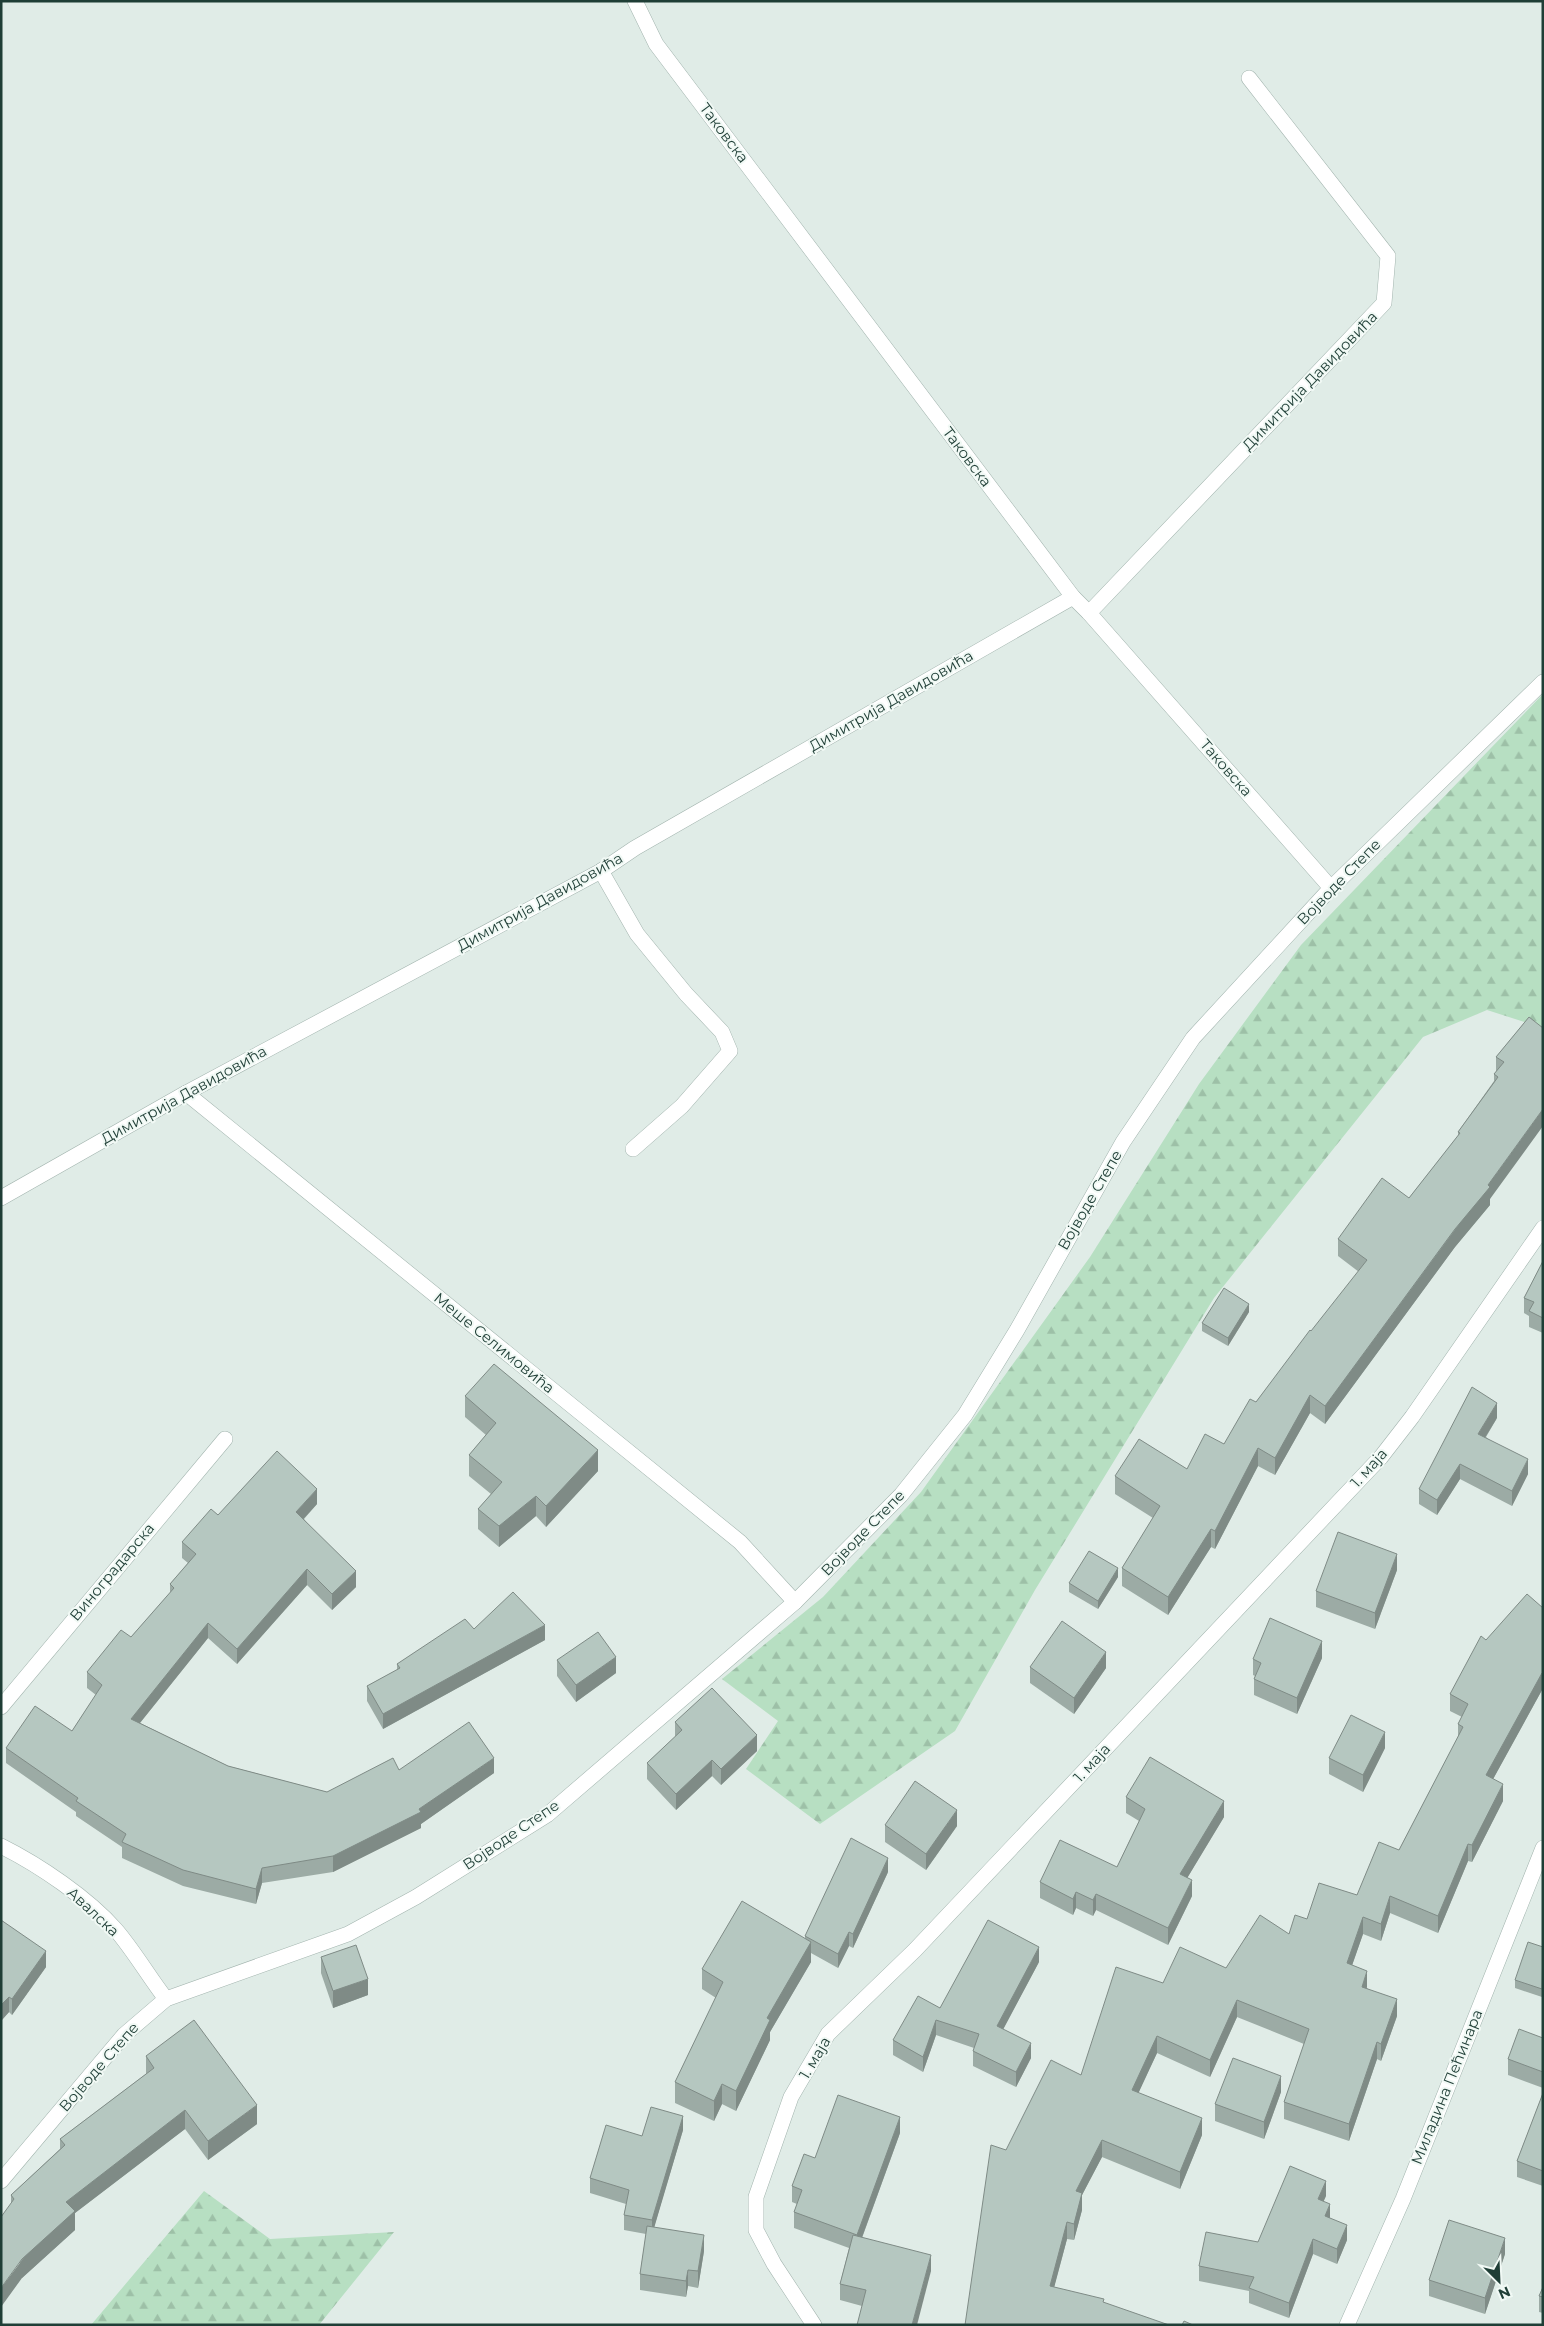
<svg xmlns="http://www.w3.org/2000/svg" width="1544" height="2326" font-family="Montserrat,sans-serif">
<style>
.forest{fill:url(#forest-firs)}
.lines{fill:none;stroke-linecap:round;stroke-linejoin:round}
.street-casing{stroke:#a2b4ae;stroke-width:16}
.street{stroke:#fff;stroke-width:15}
.wall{fill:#9caba5}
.shaded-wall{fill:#7f8b86}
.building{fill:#b5c7c0;stroke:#7f8b86}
.labels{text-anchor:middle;stroke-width:4;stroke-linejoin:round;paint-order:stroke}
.street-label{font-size:15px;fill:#1f3e36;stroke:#f1f9f5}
</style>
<defs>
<pattern id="forest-firs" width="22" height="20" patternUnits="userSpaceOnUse" patternTransform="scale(1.25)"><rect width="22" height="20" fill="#b7dfc2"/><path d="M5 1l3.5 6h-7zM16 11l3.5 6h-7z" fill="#9dc0a7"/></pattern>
</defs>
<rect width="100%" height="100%" fill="#e0ece7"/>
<g class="forest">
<polygon points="1543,694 1543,1028 1487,1010 1423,1037 1214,1298 1035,1590 955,1731 820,1824 746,1769 778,1721 722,1679 823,1597 921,1492 1090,1257 1199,1084 1301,945"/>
<polygon points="204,2191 270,2239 394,2232 319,2325 91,2325"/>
</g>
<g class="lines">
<g class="street-casing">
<g id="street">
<polyline points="635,1 656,44 1073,597 1089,613 1331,888"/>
<polyline points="1089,613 1384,303 1388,256 1249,78"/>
<polyline points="601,871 637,934 686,994 722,1032 730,1051 682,1106 633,1149"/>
<polyline points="186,1093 740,1542 795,1602"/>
<polyline points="1,1198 186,1093 601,871 635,848 1073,597"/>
<polyline points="1,1707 225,1439"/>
<path d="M1 1846C39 1865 88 1898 116 1930 134 1951 149 1977 166 1999"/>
<polyline points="1,2181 124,2035 166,1999 348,1934 416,1897 547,1815 795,1602 901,1495 965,1415 1017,1330 1123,1142 1193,1038 1331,888 1543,682"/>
<polyline points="814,2325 774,2264 756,2230 756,2197 791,2097 828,2034 915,1950 1381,1457 1412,1417 1543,1228"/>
<polyline points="1347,2325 1403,2199 1543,1848"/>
</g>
</g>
<use href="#street" class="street"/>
</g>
<g class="wall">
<polygon points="1529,1017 1490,1199 1490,1205 1455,1247 1325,1424 1310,1413 1275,1475 1258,1466 1215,1549 1211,1547 1168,1615 1122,1586 1122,1568 1153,1518 1115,1494 1115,1476 1187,1469 1224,1444 1256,1402 1359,1272 1338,1256 1338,1239 1409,1198 1458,1136 1458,1132 1494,1081 1494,1074 1496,1072 1496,1057"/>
<polygon points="1543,1261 1543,1333 1529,1327 1529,1316 1524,1313 1524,1298"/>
<polygon points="1249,1312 1228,1346 1202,1331 1202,1323"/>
<polygon points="465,1396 598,1471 546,1527 536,1516 499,1547 478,1529 478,1509 491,1494 469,1476 469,1455 486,1435 465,1417"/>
<polygon points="1497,1418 1486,1437 1528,1474 1512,1506 1460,1479 1437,1515 1419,1504 1419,1489"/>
<polygon points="317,1504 304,1519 356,1587 332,1610 307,1585 237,1664 208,1638 140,1723 228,1766 327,1792 399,1770 494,1773 421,1824 421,1828 333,1872 262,1883 256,1904 183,1886 122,1858 122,1847 76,1816 76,1812 6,1763 6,1748 72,1731 96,1695 87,1688 87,1672 131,1637 170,1593 170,1584 188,1563 182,1558 182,1542 218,1515"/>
<polygon points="1397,1570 1375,1629 1316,1607 1316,1591"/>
<polygon points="1118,1577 1098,1609 1069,1592 1069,1583"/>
<polygon points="1543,1608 1543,1691 1542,1690 1493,1779 1503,1801 1472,1862 1468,1861 1438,1933 1390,1913 1381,1941 1363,1934 1352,1965 1367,1988 1397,2016 1381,2061 1377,2059 1349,2141 1284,2119 1284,2102 1304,2044 1237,2017 1210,2077 1157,2053 1138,2093 1202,2135 1180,2189 1102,2157 1082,2195 1082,2210 1074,2240 1067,2239 1054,2287 1104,2303 965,2325 1006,2150 1081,2075 1163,1983 1226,1968 1289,1934 1307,1919 1357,1895 1399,1850 1458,1737 1458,1724 1462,1717 1450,1711 1450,1694 1486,1640"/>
<polygon points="474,1629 545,1640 383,1729 367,1701 367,1686 397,1670 397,1664"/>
<polygon points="1322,1658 1297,1714 1254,1695 1254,1679 1255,1676 1253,1675 1253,1659"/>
<polygon points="557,1660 616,1673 576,1702 557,1676"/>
<polygon points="1030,1667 1106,1668 1074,1714 1030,1683"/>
<polygon points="675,1722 757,1751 721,1785 712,1776 676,1810 647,1779 647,1763 675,1737"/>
<polygon points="1385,1748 1363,1792 1329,1774 1329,1758"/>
<polygon points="1126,1797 1224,1817 1187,1878 1192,1896 1168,1945 1096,1910 1093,1916 1076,1908 1073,1915 1040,1898 1040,1882 1117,1867 1139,1821 1126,1813"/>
<polygon points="885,1825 957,1826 926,1870 885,1842"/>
<polygon points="888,1872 853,1948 849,1946 838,1968 811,1953 811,1962 770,2032 770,2040 736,2111 722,2104 714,2121 675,2103 675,2082 716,1998 702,1989 702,1969 805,1938 805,1936"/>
<polygon points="1,1920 46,1967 12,2015 9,2012 1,2021"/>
<polygon points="1543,1947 1542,1997 1515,1988 1515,1980"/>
<polygon points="321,1957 368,1995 333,2008 321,1973"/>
<polygon points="1039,1962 1003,2029 1031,2058 1016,2087 973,2066 973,2051 974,2048 936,2035 923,2072 893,2055 893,2040 940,2008"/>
<polygon points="1543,2038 1543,2088 1508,2075 1508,2059"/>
<polygon points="146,2056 257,2124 208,2160 185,2129 75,2213 75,2230 22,2278 11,2203 11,2195 60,2149 60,2139 146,2074"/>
<polygon points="1281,2092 1264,2139 1215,2121 1215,2104"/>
<polygon points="1543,2093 1543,2186 1517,2177 1517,2161"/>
<polygon points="683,2130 654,2227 704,2251 698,2288 688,2286 686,2297 640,2290 640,2274 646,2234 624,2230 624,2215 626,2204 590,2193 590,2178 642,2136"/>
<polygon points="900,2133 862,2238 931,2271 862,2306 840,2300 840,2284 849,2248 794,2228 794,2212 797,2204 792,2202 792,2186 815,2158"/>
<polygon points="1326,2196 1323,2201 1330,2218 1347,2240 1337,2264 1313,2254 1289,2318 1249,2303 1249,2291 1199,2281 1199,2266 1258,2242"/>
<polygon points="1505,2254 1485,2314 1429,2296 1429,2280"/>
<polygon points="1543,2287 1543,2313 1539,2312 1539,2296"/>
</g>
<g class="shaded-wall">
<polygon points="1543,1109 1543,1126 1490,1199 1490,1205 1455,1247 1325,1424 1325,1406 1488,1185"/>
<polygon points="1249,1304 1249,1312 1228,1346 1228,1338"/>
<polygon points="1310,1395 1310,1413 1275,1475 1275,1458"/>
<polygon points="1497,1403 1497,1418 1478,1449 1478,1434"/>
<polygon points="1258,1448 1258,1466 1215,1549 1215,1531"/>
<polygon points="598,1450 598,1471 546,1527 546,1506"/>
<polygon points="1528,1459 1528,1474 1512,1506 1512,1491"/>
<polygon points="1460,1464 1460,1479 1437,1515 1437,1500"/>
<polygon points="317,1489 317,1504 296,1527 296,1512"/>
<polygon points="536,1496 536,1516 499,1547 499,1526"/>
<polygon points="1211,1529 1211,1547 1168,1615 1168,1597"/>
<polygon points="1397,1554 1397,1570 1375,1629 1375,1613"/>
<polygon points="1118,1568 1118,1577 1098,1609 1098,1601"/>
<polygon points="307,1569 307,1585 237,1664 237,1649"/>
<polygon points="356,1571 356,1587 332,1610 332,1594"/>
<polygon points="208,1623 208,1638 131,1734 131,1719"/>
<polygon points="545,1625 545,1640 383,1729 383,1714"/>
<polygon points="1322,1641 1322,1658 1297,1714 1297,1698"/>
<polygon points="1106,1652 1106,1668 1074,1714 1074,1698"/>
<polygon points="616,1657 616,1673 576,1702 576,1685"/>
<polygon points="1542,1673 1542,1690 1486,1792 1486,1775"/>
<polygon points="1385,1732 1385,1748 1363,1792 1363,1775"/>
<polygon points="757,1735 757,1751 721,1785 721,1769"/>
<polygon points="494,1758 494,1773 421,1824 421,1828 333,1872 333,1856 419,1809"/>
<polygon points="712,1760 712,1776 676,1810 676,1794"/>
<polygon points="1503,1784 1503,1801 1472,1862 1472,1845"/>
<polygon points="1224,1801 1224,1817 1180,1890 1180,1874"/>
<polygon points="957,1810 957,1826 926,1870 926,1854"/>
<polygon points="1468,1844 1468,1861 1438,1933 1438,1916"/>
<polygon points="888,1858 888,1872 853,1948 853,1934"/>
<polygon points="262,1868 262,1883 256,1904 256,1889"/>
<polygon points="1192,1880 1192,1896 1168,1945 1168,1928"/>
<polygon points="1076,1892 1076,1908 1073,1915 1073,1899"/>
<polygon points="1096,1894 1096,1910 1093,1916 1093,1900"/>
<polygon points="1390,1896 1390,1913 1381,1941 1381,1924"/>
<polygon points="1363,1917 1363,1934 1347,1980 1347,1963"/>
<polygon points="849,1932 849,1946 838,1968 838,1954"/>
<polygon points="811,1942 811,1962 770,2032 770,2040 736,2111 736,2091 767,2018"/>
<polygon points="1039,1947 1039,1962 997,2041 997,2026"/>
<polygon points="46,1951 46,1967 12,2015 12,1999"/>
<polygon points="1367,1971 1367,1987 1362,2003 1362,1987"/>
<polygon points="368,1979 368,1995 333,2008 333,1991"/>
<polygon points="9,1997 9,2012 1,2021 1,2005"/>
<polygon points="1397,1999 1397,2016 1381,2061 1381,2044"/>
<polygon points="1237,2000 1237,2017 1210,2077 1210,2060"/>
<polygon points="936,2020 936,2035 923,2072 923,2057"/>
<polygon points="1157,2036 1157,2053 1132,2107 1132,2090"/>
<polygon points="1377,2042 1377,2059 1349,2141 1349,2124"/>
<polygon points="1031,2043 1031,2058 1016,2087 1016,2072"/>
<polygon points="1281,2076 1281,2092 1264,2139 1264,2122"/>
<polygon points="722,2084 722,2104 714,2121 714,2101"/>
<polygon points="257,2105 257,2124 208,2160 208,2141"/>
<polygon points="185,2110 185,2129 75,2213 75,2230 22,2278 1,2307 1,2288 66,2202"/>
<polygon points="683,2116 683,2130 652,2235 652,2220"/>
<polygon points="900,2117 900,2133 857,2251 857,2235"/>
<polygon points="1202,2118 1202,2135 1180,2189 1180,2172"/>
<polygon points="1102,2140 1102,2157 1082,2195 1082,2210 1074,2240 1074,2224 1076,2191"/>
<polygon points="1326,2181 1326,2196 1318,2214 1318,2199"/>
<polygon points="1330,2204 1330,2219 1325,2216"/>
<polygon points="1067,2222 1067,2239 1050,2303 1050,2286"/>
<polygon points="1347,2225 1347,2240 1337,2264 1337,2249"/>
<polygon points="704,2235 704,2251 698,2288 698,2271"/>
<polygon points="1505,2238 1505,2254 1485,2314 1485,2298"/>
<polygon points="1313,2239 1313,2254 1289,2318 1289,2303"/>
<polygon points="931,2255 931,2271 917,2325 912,2325"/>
<polygon points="688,2270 688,2286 686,2297 686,2281"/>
</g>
<g class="building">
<polygon points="1529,1017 1543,1028 1543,1109 1488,1185 1490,1187 1455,1229 1325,1406 1310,1395 1275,1458 1258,1448 1215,1531 1211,1529 1168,1597 1122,1568 1160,1506 1115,1476 1139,1439 1187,1469 1205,1434 1224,1444 1250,1399 1256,1402 1310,1330 1311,1331 1367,1260 1338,1239 1382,1178 1409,1198 1460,1133 1458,1132 1498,1077 1494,1074 1504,1062 1496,1057"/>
<polygon points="1543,1261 1543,1318 1529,1311 1534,1302 1524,1298"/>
<polygon points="1224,1288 1249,1304 1228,1338 1202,1323"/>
<polygon points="494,1364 598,1450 546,1506 536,1496 499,1526 478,1509 502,1482 469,1455 496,1423 465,1396"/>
<polygon points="1472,1387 1497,1403 1478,1434 1528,1459 1512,1491 1460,1464 1437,1500 1419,1489"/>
<polygon points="277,1451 317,1489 296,1512 356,1571 332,1594 307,1569 237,1649 208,1623 131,1719 228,1766 327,1792 393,1758 399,1770 469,1722 494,1758 419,1809 421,1812 333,1856 262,1868 256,1889 183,1870 122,1842 126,1834 76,1801 78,1798 6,1748 35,1706 72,1731 102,1685 87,1672 121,1630 131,1637 174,1588 170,1584 196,1554 182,1542 211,1509 218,1515"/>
<polygon points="1338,1532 1397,1554 1375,1613 1316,1591"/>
<polygon points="1089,1551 1118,1568 1098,1601 1069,1583"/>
<polygon points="513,1592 545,1625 383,1714 367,1686 400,1668 397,1664 465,1619 474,1629"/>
<polygon points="1527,1594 1543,1608 1543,1674 1542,1673 1486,1775 1503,1784 1472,1845 1468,1844 1438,1916 1390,1896 1381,1924 1363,1917 1347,1963 1367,1971 1362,1987 1397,1999 1381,2044 1377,2042 1349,2124 1284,2102 1309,2029 1237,2000 1210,2060 1157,2036 1132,2090 1202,2118 1180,2172 1102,2140 1076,2191 1082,2193 1074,2224 1067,2222 1050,2286 1104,2299 1103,2302 1169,2325 965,2325 991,2145 1006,2150 1051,2060 1081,2075 1116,1967 1163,1983 1180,1947 1226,1968 1260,1915 1289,1934 1295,1915 1307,1919 1319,1883 1357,1895 1379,1842 1399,1850 1463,1727 1458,1724 1468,1704 1450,1694 1481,1636 1486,1640"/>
<polygon points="1270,1618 1322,1641 1297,1698 1254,1679 1261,1663 1253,1659"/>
<polygon points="1062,1621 1106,1652 1074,1698 1030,1667"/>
<polygon points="598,1632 616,1657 576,1685 557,1660"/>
<polygon points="712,1688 757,1735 721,1769 712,1760 676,1794 647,1763 682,1730 675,1722"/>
<polygon points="1351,1715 1385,1732 1363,1775 1329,1758"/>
<polygon points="1150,1757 1224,1801 1180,1874 1192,1880 1168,1928 1096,1894 1093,1900 1076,1892 1073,1899 1040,1882 1060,1840 1117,1867 1145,1809 1126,1797"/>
<polygon points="915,1781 957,1810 926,1854 885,1825"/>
<polygon points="851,1838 888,1858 853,1934 849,1932 838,1954 805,1936"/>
<polygon points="742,1901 811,1942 767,2018 770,2020 736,2091 722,2084 714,2101 675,2082 723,1982 702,1969"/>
<polygon points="1,1920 46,1951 12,1999 9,1997 1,2005"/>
<polygon points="988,1920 1039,1947 997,2026 1031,2043 1016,2072 973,2051 979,2034 936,2020 923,2057 893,2040 918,1996 940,2008"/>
<polygon points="1528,1942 1543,1947 1542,1989 1515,1980"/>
<polygon points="356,1945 368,1979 333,1991 321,1957"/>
<polygon points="194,2020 257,2105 208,2141 185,2110 66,2202 75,2211 22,2259 1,2288 1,2217 14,2199 11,2195 65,2145 60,2139 154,2068 146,2056"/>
<polygon points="1519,2029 1543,2038 1543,2072 1508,2059"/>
<polygon points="1233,2058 1281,2076 1264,2122 1215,2104"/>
<polygon points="1543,2093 1543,2171 1517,2161"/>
<polygon points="838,2095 900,2117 857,2235 794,2212 802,2190 792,2186 804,2154 815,2158"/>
<polygon points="651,2107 683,2116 652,2220 624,2215 629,2190 590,2178 606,2125 642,2136"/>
<polygon points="1290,2166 1326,2181 1318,2199 1330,2204 1325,2216 1347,2225 1337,2249 1313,2239 1289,2303 1249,2288 1254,2277 1199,2266 1206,2232 1258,2242"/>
<polygon points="1449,2220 1505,2238 1485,2298 1429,2280"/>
<polygon points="647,2226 704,2235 698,2271 688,2270 686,2281 640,2274"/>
<polygon points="853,2235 931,2255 912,2325 857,2325 866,2290 840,2284"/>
<polygon points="1543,2287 1543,2297 1539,2296"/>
<polygon points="1184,2321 1193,2325 1182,2325"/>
</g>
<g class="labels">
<g class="street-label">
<text transform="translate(724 133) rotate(53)" y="5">Таковска</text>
<text transform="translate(1310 381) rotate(-46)" y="5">Димитрија Давидовића</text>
<text transform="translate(967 457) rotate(53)" y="5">Таковска</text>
<text transform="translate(891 701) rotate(-30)" y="5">Димитрија Давидовића</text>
<text transform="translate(1226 768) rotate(49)" y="5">Таковска</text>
<text transform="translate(1339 882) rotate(-46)" y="5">Војводе Степе</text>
<text transform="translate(540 902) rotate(-29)" y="5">Димитрија Давидовића</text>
<text transform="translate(184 1095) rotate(-29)" y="5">Димитрија Давидовића</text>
<text transform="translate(1090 1200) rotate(-60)" y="5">Војводе Степе</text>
<text transform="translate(494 1343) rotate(39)" y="5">Меше Селимовића</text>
<text transform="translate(1369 1468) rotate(-48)" y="5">1. маја</text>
<text transform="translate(863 1533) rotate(-46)" y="5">Војводе Степе</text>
<text transform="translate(112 1572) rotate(-50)" y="5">Виноградарска</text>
<text transform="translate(1092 1763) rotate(-47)" y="5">1. маја</text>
<text transform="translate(511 1835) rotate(-34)" y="5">Војводе Степе</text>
<text transform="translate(93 1912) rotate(43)" y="5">Авалска</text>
<text transform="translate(815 2058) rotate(-59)" y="5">1. маја</text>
<text transform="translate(99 2067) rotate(-49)" y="5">Војводе Степе</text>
<text transform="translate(1447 2087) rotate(-68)" y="5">Миладина Пећинара</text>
</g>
</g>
<rect width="1544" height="2326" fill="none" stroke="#1f3e36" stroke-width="5"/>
<g transform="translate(1499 2281) rotate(156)" stroke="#f1f9f5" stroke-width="4" paint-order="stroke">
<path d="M0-4L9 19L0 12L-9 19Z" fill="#1f3e36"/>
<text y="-8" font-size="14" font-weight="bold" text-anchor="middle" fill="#1f3e36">N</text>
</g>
</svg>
